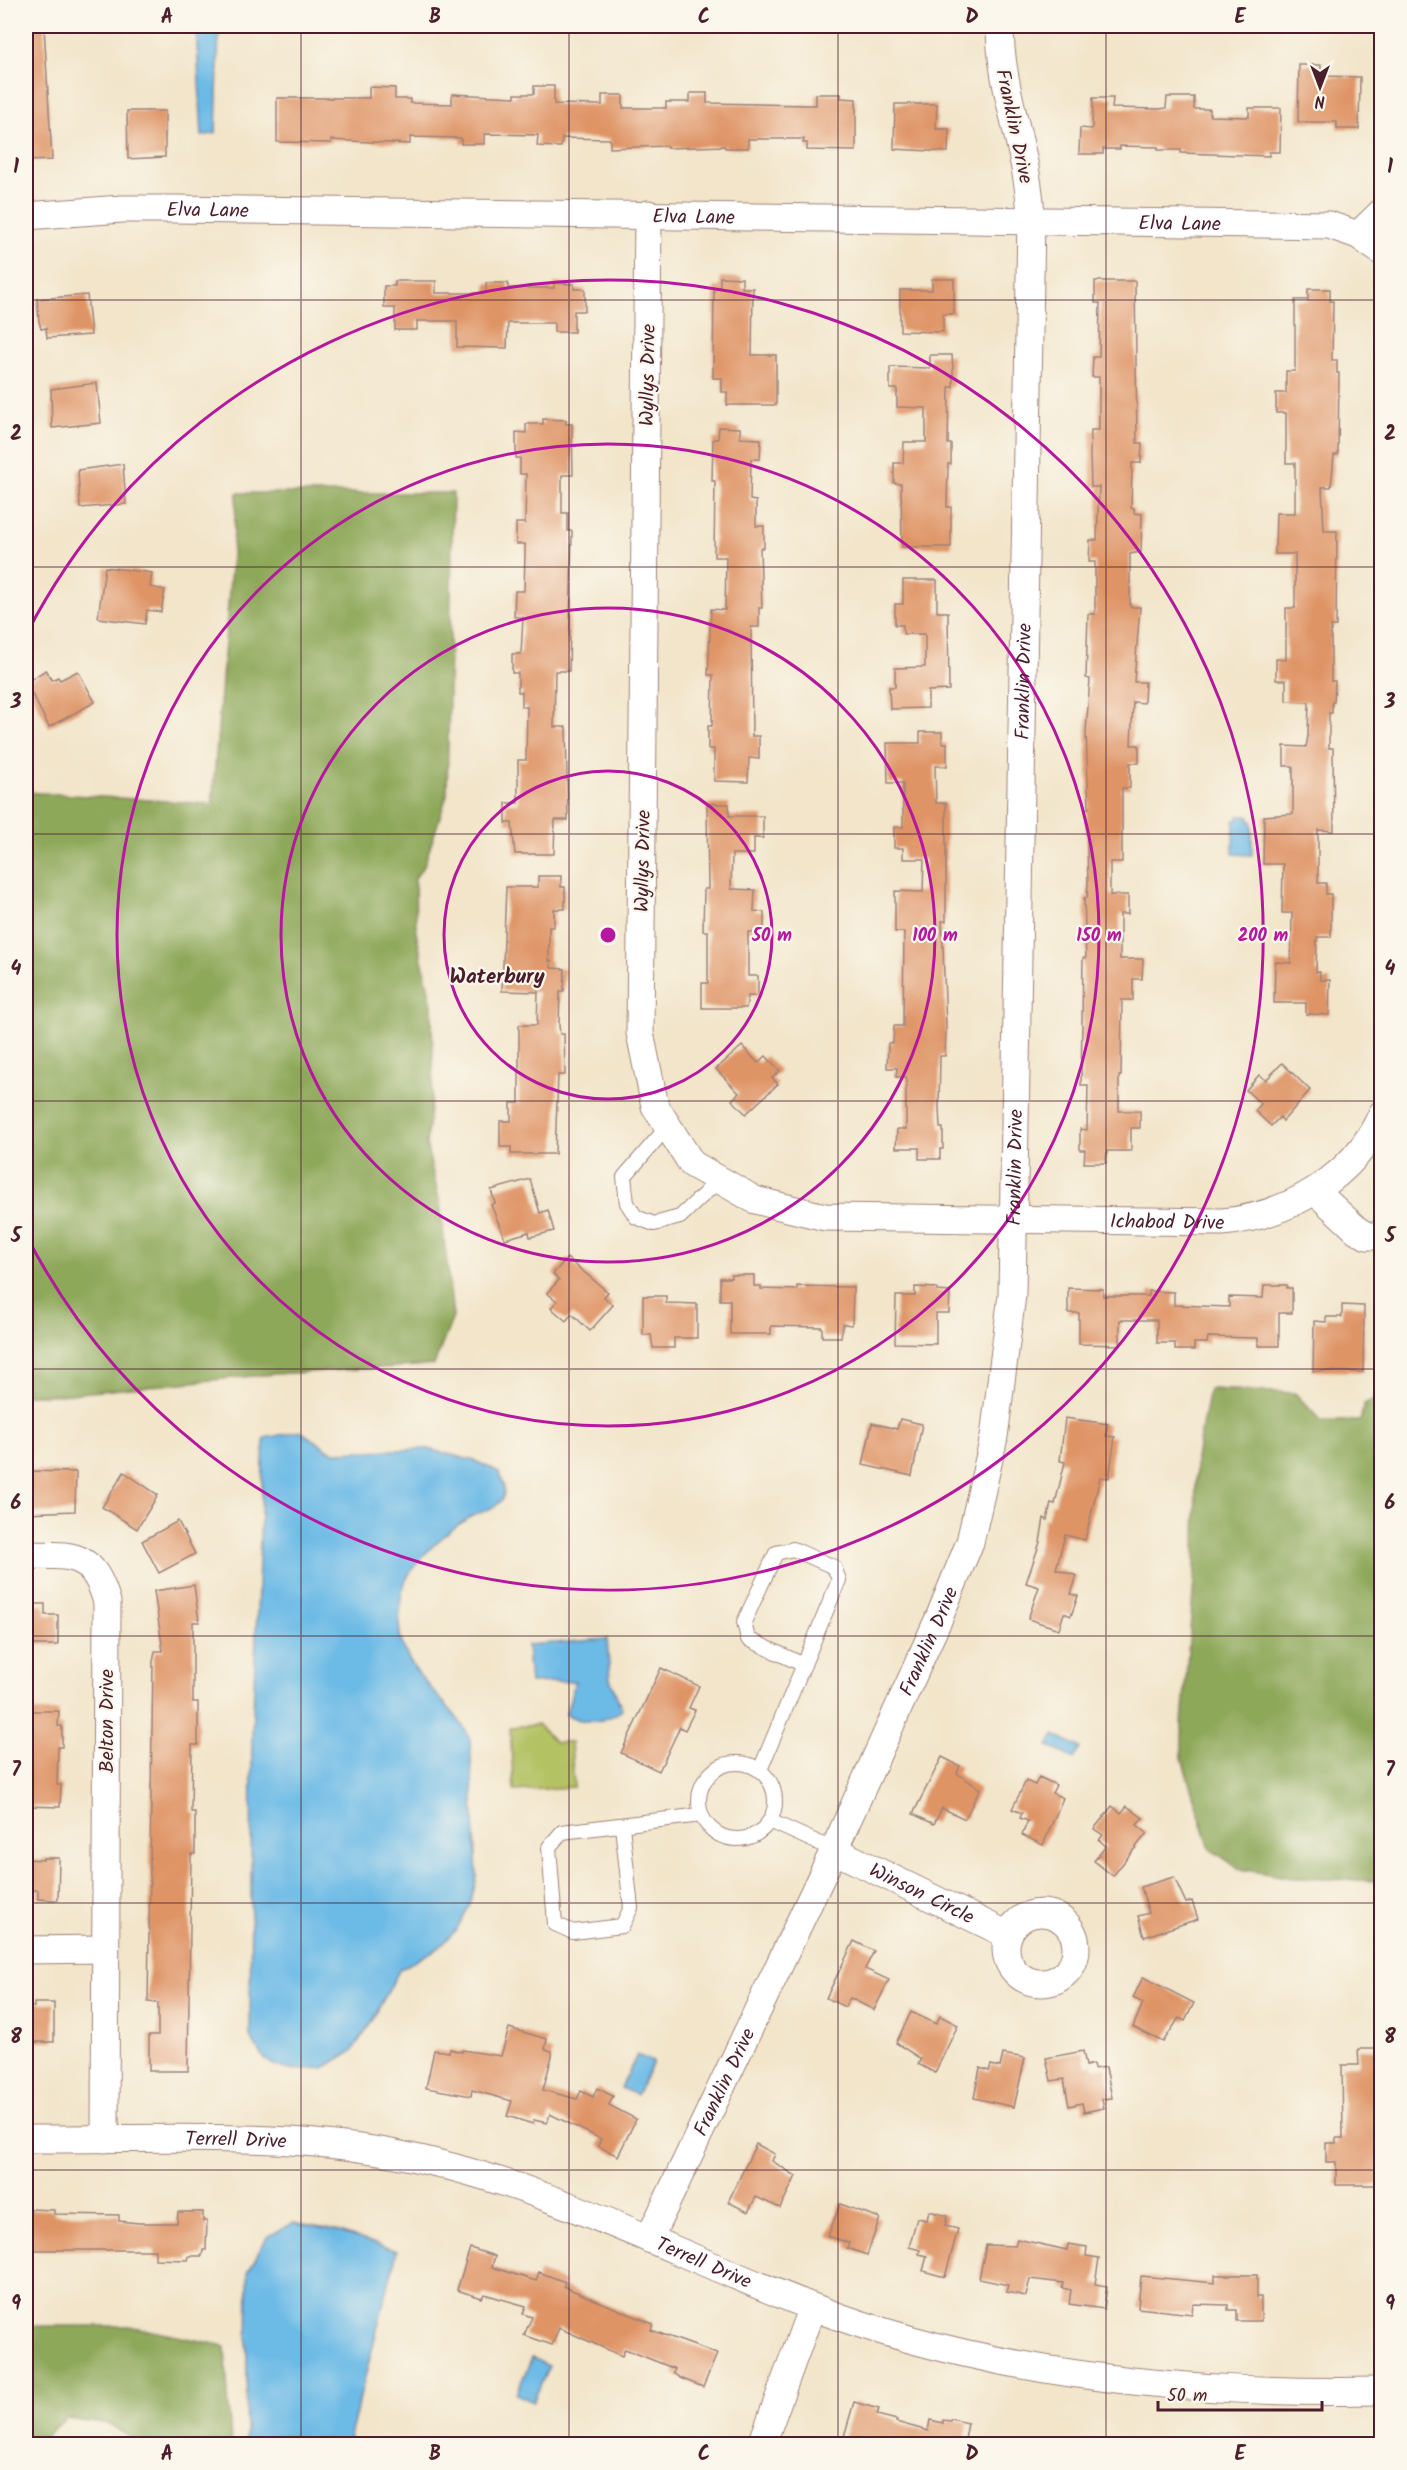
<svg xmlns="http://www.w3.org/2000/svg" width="1407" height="2470" font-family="Kalam,sans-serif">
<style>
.green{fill:#b3c264;stroke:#7e7048;stroke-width:1.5}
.forest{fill:#8ea85a;stroke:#6c6442;stroke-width:1.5}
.water{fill:#6cbae6;stroke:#5b6c88;stroke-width:1.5}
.building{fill:#df9466}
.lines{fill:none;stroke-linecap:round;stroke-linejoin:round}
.service-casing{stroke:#9e827a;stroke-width:16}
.minor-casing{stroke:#9e827a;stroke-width:29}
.service{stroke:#fff;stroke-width:14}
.minor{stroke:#fff;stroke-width:27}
.grid{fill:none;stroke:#4a1f2b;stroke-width:1.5;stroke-opacity:0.55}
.ring{fill:none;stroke:#b5179e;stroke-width:3}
.labels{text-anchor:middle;stroke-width:4.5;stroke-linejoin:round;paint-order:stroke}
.street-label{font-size:20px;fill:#4a1f2b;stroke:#fbf7ec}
.neighbourhood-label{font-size:21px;font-weight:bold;fill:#4a1f2b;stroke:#fbf7ec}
.centre{fill:#b5179e;stroke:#fbf7ec;stroke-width:3}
.ring-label{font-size:18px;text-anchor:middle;font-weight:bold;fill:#b5179e;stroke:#fbf7ec;stroke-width:4.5;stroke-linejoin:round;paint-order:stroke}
.neatline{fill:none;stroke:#4a1f2b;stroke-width:2}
.grid-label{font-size:20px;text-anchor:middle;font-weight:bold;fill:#4a1f2b}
</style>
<rect width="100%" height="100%" fill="#fbf7ec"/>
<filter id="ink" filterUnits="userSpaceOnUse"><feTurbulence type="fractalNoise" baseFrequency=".0167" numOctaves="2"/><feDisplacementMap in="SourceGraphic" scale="12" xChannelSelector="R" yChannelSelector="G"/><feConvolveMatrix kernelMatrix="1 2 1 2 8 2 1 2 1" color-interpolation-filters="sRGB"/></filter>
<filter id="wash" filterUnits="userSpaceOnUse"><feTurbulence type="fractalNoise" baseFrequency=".008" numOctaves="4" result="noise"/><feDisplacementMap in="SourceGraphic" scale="24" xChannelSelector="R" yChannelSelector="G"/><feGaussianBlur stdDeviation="1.35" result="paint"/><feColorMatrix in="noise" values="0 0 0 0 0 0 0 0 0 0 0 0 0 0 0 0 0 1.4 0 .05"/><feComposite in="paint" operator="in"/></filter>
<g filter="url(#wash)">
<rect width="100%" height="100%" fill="#f2e5ca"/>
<polygon class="green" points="538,1725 555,1742 571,1742 574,1787 514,1791 510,1727"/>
<g class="forest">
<polygon points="237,493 453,493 447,795 424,866 415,878 416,932 432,1005 433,1083 426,1144 440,1203 453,1317 434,1365 274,1374 60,1395 26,1395 26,792 212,804"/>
<polygon points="1209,1389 1295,1393 1321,1421 1360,1421 1364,1404 1381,1396 1381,1881 1292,1878 1240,1869 1210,1849 1182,1759 1182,1723 1195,1570 1196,1458"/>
<polygon points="26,2326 129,2326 225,2346 231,2444 141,2444 109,2424 66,2418 38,2444 26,2444"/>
</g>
<g class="water">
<polygon points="196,26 219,26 216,133 202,136"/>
<polygon points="1238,816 1249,816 1249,821 1252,821 1252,855 1233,854 1234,820 1238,820"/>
<path d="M300 1431 332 1452 428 1449 475 1461 499 1472C502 1481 508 1493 500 1502 493 1510 476 1513 467 1519 447 1532 420 1555 408 1576 400 1589 397 1624 401 1639 410 1680 455 1703 470 1740L477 1877 470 1905 456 1930 439 1948 400 1969 369 2026 352 2051 324 2068 288 2070 272 2064 261 2055 250 2036 252 1738 264 1438Z"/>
<path d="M607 1639 610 1679 622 1710C605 1723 585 1725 566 1714L575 1681 530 1683 527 1645Z"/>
<polygon points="1054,1735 1080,1747 1074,1759 1048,1746"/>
<polygon points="637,2055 653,2062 637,2095 621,2088"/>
<polygon points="293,2223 333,2230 397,2251 348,2444 246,2444 248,2272 267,2237"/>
<polygon points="532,2358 549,2366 533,2402 516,2394"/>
</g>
<g id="blocks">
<g class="building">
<polygon points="26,26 44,26 52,160 26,161"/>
<polygon points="1299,65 1321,65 1321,76 1360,77 1359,129 1337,129 1337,122 1298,122"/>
<polygon points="534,86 554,86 554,104 602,105 602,95 623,95 623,108 666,108 666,102 690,102 690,93 707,93 707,103 807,105 816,105 816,94 841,94 841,98 856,99 856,151 807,150 807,143 803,143 804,139 748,139 748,148 725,148 725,146 667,148 667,146 610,148 610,139 562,138 561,147 537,146 538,135 484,134 484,144 461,144 461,138 410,137 410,144 331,140 331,143 277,142 277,98 369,98 369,87 395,88 395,99 410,99 410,103 452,104 452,94 515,97 515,94 534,94"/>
<polygon points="1167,97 1194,97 1194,109 1210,109 1210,116 1249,117 1249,108 1281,108 1280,152 1269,152 1269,156 1181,153 1181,150 1158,150 1158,147 1120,146 1120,149 1103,149 1103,154 1079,154 1080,128 1092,129 1093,98 1113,98 1112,108 1159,109 1166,108"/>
<polygon points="895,104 937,104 936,129 949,129 948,152 894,149"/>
<polygon points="127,111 165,111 165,157 128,159"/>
<polygon points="720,277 742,278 742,288 753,288 752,355 776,355 776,405 727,405 727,392 722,392 722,378 713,378 714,287 720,287"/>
<polygon points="932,279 954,279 954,314 943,314 943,332 900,331 900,290 932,290"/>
<polygon points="395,281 436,281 436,293 486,293 486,283 508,283 508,288 554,288 554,283 574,284 574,289 585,289 585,311 574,311 574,332 554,332 554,323 508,323 507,348 457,347 457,321 417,321 417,330 395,330 395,308 384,308 384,286 395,286"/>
<polygon points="1095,281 1135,281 1137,443 1142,443 1141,463 1132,463 1131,508 1134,508 1134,513 1142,514 1141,552 1130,554 1130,607 1140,607 1134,682 1145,682 1144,703 1133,702 1131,745 1139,745 1139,763 1130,763 1130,788 1122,788 1122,862 1110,862 1110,895 1128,895 1128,914 1120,914 1120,959 1143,959 1142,979 1133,979 1133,1000 1122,1000 1121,1076 1119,1076 1119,1111 1140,1111 1140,1128 1131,1128 1131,1151 1107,1151 1106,1163 1084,1163 1085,1150 1080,1150 1080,1129 1087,1130 1088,1085 1081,1085 1083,958 1086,958 1084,898 1087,898 1088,884 1086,808 1089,808 1086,732 1090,679 1086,678 1088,614 1095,614 1095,562 1089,562 1090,540 1097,540 1099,487 1091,487 1090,454 1091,430 1099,430 1099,377 1092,377 1093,357 1099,357 1100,303 1095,303"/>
<polygon points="1308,289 1330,289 1330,301 1333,301 1332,360 1337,360 1337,373 1339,373 1338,455 1334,455 1331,487 1322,487 1324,531 1337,531 1336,626 1331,626 1331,681 1335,681 1334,702 1332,702 1332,713 1329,713 1329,748 1333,748 1334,831 1318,830 1318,883 1326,883 1326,894 1331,894 1331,937 1317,937 1316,972 1320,972 1320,980 1330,980 1329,1015 1306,1014 1306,1003 1274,1003 1275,962 1291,963 1292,913 1282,913 1283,864 1263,864 1264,816 1293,814 1293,766 1284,766 1284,746 1306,747 1308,736 1309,702 1286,701 1286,680 1276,680 1276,659 1286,660 1286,608 1295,608 1295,554 1275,554 1276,513 1295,513 1295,463 1286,463 1286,413 1276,413 1276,393 1286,393 1286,371 1295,371 1295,300 1308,300"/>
<polygon points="87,295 91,335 47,338 46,328 41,329 39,321 37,299"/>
<polygon points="930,355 952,355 953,369 953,387 949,387 948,444 951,444 951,464 948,464 947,507 951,507 951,547 902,547 901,484 894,483 894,463 903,463 904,442 926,442 926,408 897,407 897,389 890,389 890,367 930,368"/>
<polygon points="97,383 101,423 52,428 51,389"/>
<polygon points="543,419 566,420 566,424 572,424 573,475 562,475 562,513 568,513 568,531 572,531 569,671 555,671 554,727 566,727 568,820 555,820 554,854 515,854 512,823 506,823 506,803 518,803 518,760 526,760 527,707 522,707 522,692 518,692 518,673 512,673 512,654 521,654 523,617 514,617 515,591 524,591 525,554 525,544 516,544 516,523 525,523 526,474 520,474 520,458 516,458 516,432 526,433 526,424 543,424"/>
<polygon points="719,427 740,428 740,438 761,439 760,459 751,459 750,500 756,501 756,526 764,526 764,548 760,548 762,608 759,608 759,627 751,627 752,736 759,736 759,759 749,758 748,782 714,781 714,749 708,749 708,726 712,726 713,675 708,675 711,609 725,610 726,557 714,557 715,481 712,481 713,439 718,439"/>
<polygon points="123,464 126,504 80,508 78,470"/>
<polygon points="105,567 152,573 150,587 165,590 161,612 147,610 145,624 98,618"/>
<polygon points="903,580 937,580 937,612 948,612 949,690 928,691 928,708 890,709 889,687 895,687 895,668 925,667 925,634 903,634 903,625 895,625 895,604 903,604"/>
<polygon points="46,670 52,680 58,677 60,680 78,671 95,702 49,727 26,682"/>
<polygon points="920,732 942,732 942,743 947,743 947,766 935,766 936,803 946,803 946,921 942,921 946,1027 945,1056 940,1056 939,1107 940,1128 943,1128 943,1149 940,1149 940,1159 919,1159 919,1148 896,1148 897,1129 906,1129 906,1077 896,1077 897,1068 887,1068 888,1043 893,1043 894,1026 903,1026 904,932 895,932 895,891 923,892 924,859 903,859 903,848 894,848 894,827 903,827 903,783 888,783 887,743 920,743"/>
<polygon points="707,804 729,804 729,816 763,816 763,838 754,838 754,854 732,854 731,889 755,890 754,911 764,912 764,932 748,932 748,976 758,976 758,996 748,996 746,1008 702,1008 702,983 708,983 708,931 703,931 704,889 708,889"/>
<polygon points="538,876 561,876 561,887 565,887 565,909 554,909 554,927 549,927 549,961 551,961 551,968 565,969 564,991 560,991 559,1025 560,1034 564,1034 565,1075 558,1075 555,1154 511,1154 511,1147 500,1147 500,1121 511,1121 511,1103 519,1103 519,1025 537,1025 538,992 502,991 506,887 538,887"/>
<polygon points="742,1046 758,1063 766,1056 780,1071 772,1078 778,1084 746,1114 732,1100 739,1093 716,1069"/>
<polygon points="1282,1063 1310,1090 1283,1121 1280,1117 1271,1126 1255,1111 1261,1104 1246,1090 1259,1075 1266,1080"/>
<polygon points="530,1179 540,1213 548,1210 554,1231 530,1237 529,1232 505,1239 491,1205 495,1203 491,1190"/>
<polygon points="567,1258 608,1292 604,1297 613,1305 590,1331 572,1314 566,1321 551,1308 557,1301 547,1293 559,1280 553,1274"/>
<polygon points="731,1275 754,1275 754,1286 761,1286 761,1289 797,1290 797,1286 853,1287 852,1325 843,1324 841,1337 822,1337 822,1327 771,1326 771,1334 730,1334 730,1300 720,1300 720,1278 731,1278"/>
<polygon points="1264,1285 1287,1285 1287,1288 1292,1288 1292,1313 1279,1313 1279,1346 1258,1346 1258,1338 1208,1337 1207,1343 1194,1343 1194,1350 1175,1350 1175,1343 1157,1343 1157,1320 1120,1320 1120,1345 1079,1344 1079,1313 1068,1313 1068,1288 1103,1289 1103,1296 1149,1296 1149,1291 1174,1292 1174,1305 1229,1307 1229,1297 1263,1298"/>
<polygon points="915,1287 937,1288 937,1291 950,1292 949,1313 936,1313 936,1344 895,1343 896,1296 915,1296"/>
<polygon points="643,1296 666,1296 666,1303 697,1304 697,1338 674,1338 674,1348 653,1348 651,1335 643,1335"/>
<polygon points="1342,1305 1364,1306 1363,1372 1313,1371 1314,1321 1326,1322 1326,1317 1342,1317"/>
<polygon points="1065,1418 1108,1424 1106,1436 1115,1437 1109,1478 1100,1477 1085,1540 1065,1535 1056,1569 1077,1576 1071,1594 1078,1596 1071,1616 1064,1613 1059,1629 1028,1619 1039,1587 1026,1583 1040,1542 1044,1518 1047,1520 1051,1503 1055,1504 1065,1462 1060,1461"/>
<polygon points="900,1419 922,1424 912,1476 863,1465 872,1423 897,1429"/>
<polygon points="26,1471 76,1472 75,1511 26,1513"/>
<polygon points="124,1472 158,1495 137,1529 102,1507"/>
<polygon points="178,1521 195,1554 159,1573 142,1541"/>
<polygon points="194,1585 199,1622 193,1622 193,1702 198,1702 198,1745 192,1745 191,1812 195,1812 195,1854 191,1854 188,2071 149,2071 149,2035 158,2035 158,2003 148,2002 153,1662 155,1651 163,1651 154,1591"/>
<polygon points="26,1604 45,1604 45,1615 58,1615 58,1645 26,1645"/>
<polygon points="661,1668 699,1686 689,1708 695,1710 685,1730 680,1727 659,1771 621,1753"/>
<polygon points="26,1711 59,1711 58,1726 62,1726 62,1747 58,1747 57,1785 61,1785 60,1807 26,1806"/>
<polygon points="942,1757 960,1766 957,1773 980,1789 965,1819 942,1808 934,1824 913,1814"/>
<polygon points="1039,1777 1056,1785 1052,1793 1063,1798 1043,1845 1022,1835 1028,1821 1020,1818 1022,1813 1012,1809 1026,1781 1035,1785"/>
<polygon points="1112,1806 1121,1813 1127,1806 1143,1818 1137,1825 1147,1833 1113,1876 1094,1861 1106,1846 1099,1840 1103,1835 1094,1829"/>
<polygon points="43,1858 59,1858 58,1900 38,1899 38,1890 26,1890 26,1859 43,1860"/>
<polygon points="1174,1877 1186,1903 1192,1901 1198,1919 1144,1937 1138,1916 1149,1913 1141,1887"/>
<polygon points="854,1941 874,1951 865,1969 889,1980 874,2010 850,1998 845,2007 826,1998"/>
<polygon points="1143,1977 1194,2003 1185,2021 1179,2018 1163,2042 1133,2027 1143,2003 1133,1998"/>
<polygon points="34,2003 54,2003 54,2042 26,2042 26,2007 34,2007"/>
<polygon points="911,2012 936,2024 940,2016 958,2025 935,2073 918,2064 921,2059 896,2043"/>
<polygon points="509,2028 547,2039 545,2049 552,2051 552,2056 543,2090 577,2099 581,2091 593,2097 597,2088 613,2096 609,2105 636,2119 618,2156 598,2146 601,2139 550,2114 547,2123 534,2120 533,2124 507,2116 512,2101 472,2090 471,2096 426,2088 434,2050 449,2052 450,2049 462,2052 462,2050 501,2056"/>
<polygon points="1358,2049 1382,2049 1379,2185 1336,2185 1336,2162 1326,2162 1326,2143 1336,2143 1336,2138 1343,2138 1342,2065 1359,2065"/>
<polygon points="1083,2051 1086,2066 1093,2064 1094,2069 1106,2067 1112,2098 1102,2099 1104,2108 1084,2112 1082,2103 1069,2106 1064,2079 1051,2081 1046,2058"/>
<polygon points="1003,2054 1025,2058 1014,2107 974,2098 980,2068 989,2071 991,2065 1000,2067"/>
<polygon points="756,2144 775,2154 772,2161 796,2176 780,2208 756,2197 748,2212 728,2202"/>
<polygon points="840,2204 880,2218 867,2255 847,2248 849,2243 828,2236"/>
<polygon points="29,2209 54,2210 54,2214 119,2215 119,2221 139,2223 177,2223 178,2212 203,2212 203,2221 207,2221 206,2250 203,2250 202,2256 189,2256 188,2260 155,2259 155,2250 28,2250 26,2248 26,2220"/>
<polygon points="929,2211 947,2216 945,2226 958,2229 945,2277 923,2271 927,2256 919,2254 920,2250 909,2247 917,2218 927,2220"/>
<polygon points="1017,2239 1067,2250 1068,2244 1087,2247 1086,2256 1099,2258 1095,2284 1107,2286 1104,2309 1069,2304 1071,2290 1062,2288 1063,2283 1030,2279 1026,2296 1006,2292 1008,2285 979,2279 986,2245 1015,2246"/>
<polygon points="470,2248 495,2256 492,2267 536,2281 539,2272 565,2282 564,2286 574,2291 653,2324 651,2330 717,2354 703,2387 680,2378 673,2373 675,2369 625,2349 622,2356 559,2328 552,2345 524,2335 532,2317 523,2314 526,2306 484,2294 482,2298 457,2290"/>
<polygon points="1215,2275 1257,2275 1257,2297 1261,2297 1261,2321 1237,2321 1237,2310 1228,2310 1228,2305 1193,2304 1192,2314 1138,2308 1141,2276 1215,2283"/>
<polygon points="854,2402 879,2409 877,2415 897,2420 896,2422 928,2431 930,2420 943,2423 943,2420 950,2421 951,2419 968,2423 964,2445 859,2445 843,2440"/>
</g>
</g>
</g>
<g filter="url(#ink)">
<use href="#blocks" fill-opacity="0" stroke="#9e827a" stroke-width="1.5"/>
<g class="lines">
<g class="service-casing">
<g id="service">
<polyline points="668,1126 624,1177 627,1203 636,1217 654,1224 680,1217 719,1180"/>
<circle cx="737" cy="1801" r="38"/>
<polyline points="760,1770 839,1580 834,1567 793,1549 776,1553 744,1622 748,1639 804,1665"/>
<polyline points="770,1821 834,1850"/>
<polyline points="622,1826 631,1908 622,1926 573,1932 555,1924 549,1847 562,1832 701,1815"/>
</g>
</g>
<g class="minor-casing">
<g id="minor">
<path id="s1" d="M648 214 640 1033 655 1106 692 1164 755 1200 825 1217 1222 1222C1288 1216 1355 1177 1382 1114"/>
<path id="s2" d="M26 216 122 209H174L1329 225 1358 235 1382 252"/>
<polyline points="1358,235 1382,212"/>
<polyline points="1315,1191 1357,1230 1367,1236 1382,1236"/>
<path d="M26 1555C72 1556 92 1550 107 1602L105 2139"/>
<path id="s3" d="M834 1850 1008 1935"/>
<circle cx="1041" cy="1948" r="35"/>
<polyline points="26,1950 105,1949"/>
<path id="s4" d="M26 2139C148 2140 275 2131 396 2154 542 2182 672 2253 810 2306 990 2376 1190 2395 1382 2391"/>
<path id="s5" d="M649 2239 834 1850 939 1618 970 1542 994 1437 1012 1295 1031 219C1029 151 1000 93 1000 26"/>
<polyline points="762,2444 812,2307"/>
</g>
</g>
<use href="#service" class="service"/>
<use href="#minor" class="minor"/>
</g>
</g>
<path class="grid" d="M301 26V2444M569 26V2444M838 26V2444M1106 26V2444M26 300H1382M26 567H1382M26 834H1382M26 1101H1382M26 1369H1382M26 1636H1382M26 1903H1382M26 2170H1382"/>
<g class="ring">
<circle cx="608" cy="935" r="164"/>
<circle cx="608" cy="935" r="327"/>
<circle cx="608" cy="935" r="491"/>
<path d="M27 633A655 655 0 1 1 27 1237"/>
</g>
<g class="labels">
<g class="street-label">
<text transform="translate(1015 126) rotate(78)" y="7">Franklin Drive</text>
<text dy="7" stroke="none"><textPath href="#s2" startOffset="182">Elva Lane</textPath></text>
<text dy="7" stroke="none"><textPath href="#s2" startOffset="668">Elva Lane</textPath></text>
<text dy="7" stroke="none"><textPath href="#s2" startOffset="1154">Elva Lane</textPath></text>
<text transform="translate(647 375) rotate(-89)" y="7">Wyllys Drive</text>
<text dy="7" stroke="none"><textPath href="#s5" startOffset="1632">Franklin Drive</textPath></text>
<text transform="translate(642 861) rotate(-89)" y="7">Wyllys Drive</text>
<text dy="7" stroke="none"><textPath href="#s5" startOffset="1146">Franklin Drive</textPath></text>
<text dy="7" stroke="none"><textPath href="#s1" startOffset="1449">Ichabod Drive</textPath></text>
<text dy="7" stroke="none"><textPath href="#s5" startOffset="660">Franklin Drive</textPath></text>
<text transform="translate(106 1721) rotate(-90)" y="7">Belton Drive</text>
<text dy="7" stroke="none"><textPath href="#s3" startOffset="98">Winson Circle</textPath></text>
<text dy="7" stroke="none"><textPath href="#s5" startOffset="174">Franklin Drive</textPath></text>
<text dy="7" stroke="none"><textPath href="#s4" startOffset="210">Terrell Drive</textPath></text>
<text dy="7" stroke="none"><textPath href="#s4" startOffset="698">Terrell Drive</textPath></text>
</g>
<g class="neighbourhood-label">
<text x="497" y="983">Waterbury</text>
</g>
</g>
<circle cx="608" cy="935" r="9" class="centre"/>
<g class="ring-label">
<text x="772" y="941">50 m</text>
<text x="935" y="941">100 m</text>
<text x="1099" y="941">150 m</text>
<text x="1263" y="941">200 m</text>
</g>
<rect width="1407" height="2470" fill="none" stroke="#fbf7ec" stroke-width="66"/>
<g transform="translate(1320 87) rotate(180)" stroke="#fbf7ec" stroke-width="4.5" paint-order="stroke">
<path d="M0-4.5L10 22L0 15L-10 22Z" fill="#4a1f2b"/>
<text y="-9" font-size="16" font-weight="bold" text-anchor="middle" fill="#4a1f2b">N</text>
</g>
<path d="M1158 2401v9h164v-9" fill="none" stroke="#4a1f2b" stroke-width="3"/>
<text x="1167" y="2401" font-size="18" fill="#4a1f2b" stroke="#fbf7ec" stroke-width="4.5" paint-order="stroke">50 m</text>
<rect x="33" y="33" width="1341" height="2404" class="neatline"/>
<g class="grid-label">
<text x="167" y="23">A</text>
<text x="435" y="23">B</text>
<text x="704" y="23">C</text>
<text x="972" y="23">D</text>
<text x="1240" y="23">E</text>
<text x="16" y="173">1</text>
<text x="1390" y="173">1</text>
<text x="16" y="440">2</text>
<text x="1390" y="440">2</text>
<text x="16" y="708">3</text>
<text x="1390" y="708">3</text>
<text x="16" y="975">4</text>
<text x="1390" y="975">4</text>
<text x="16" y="1242">5</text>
<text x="1390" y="1242">5</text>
<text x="16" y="1509">6</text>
<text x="1390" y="1509">6</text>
<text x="16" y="1776">7</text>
<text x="1390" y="1776">7</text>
<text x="16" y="2043">8</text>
<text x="1390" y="2043">8</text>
<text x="16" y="2310">9</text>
<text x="1390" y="2310">9</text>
<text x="167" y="2460">A</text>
<text x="435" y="2460">B</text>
<text x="704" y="2460">C</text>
<text x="972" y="2460">D</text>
<text x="1240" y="2460">E</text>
</g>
</svg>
